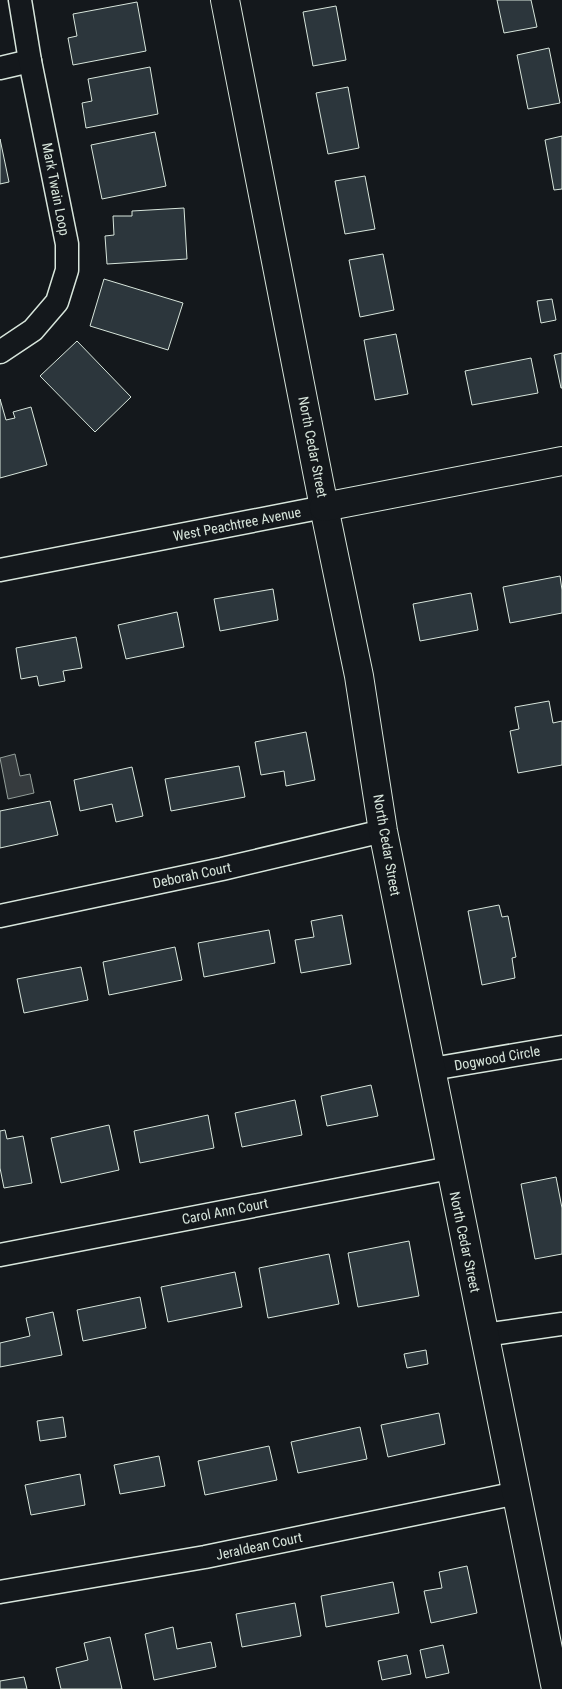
<svg xmlns="http://www.w3.org/2000/svg" width="562" height="1689" font-family="'Roboto Condensed',sans-serif">
<style>
.water{fill:#363b3e;stroke:#939e99}
.building{fill:#2c363c;stroke:#d8e6dc}
.lines{fill:none;stroke-linecap:round;stroke-linejoin:round}
.street-casing{stroke:#d8e6dc;stroke-width:25}
.secondary-casing{stroke:#d8e6dc;stroke-width:30}
.street{stroke:#14181c;stroke-width:22}
.secondary{stroke:#14181c;stroke-width:28}
.labels{text-anchor:middle;stroke-width:4;stroke-linejoin:round;paint-order:stroke}
.street-label{font-size:14px;fill:#d8e6dc;stroke:#14181c}
</style>
<rect width="100%" height="100%" fill="#14181c"/>
<polygon class="water" points="15,754 20,776 30,774 34,793 8,799 0,758"/>
<g class="building">
<polygon points="497,0 531,0 537,27 504,33"/>
<polygon points="137,2 146,51 73,65 68,38 77,36 73,14"/>
<polygon points="336,6 346,60 313,66 303,12"/>
<polygon points="549,48 560,103 528,109 517,55"/>
<polygon points="150,67 158,114 86,128 82,103 92,101 88,79"/>
<polygon points="348,87 359,148 328,154 316,93"/>
<polygon points="155,132 166,186 102,199 91,145"/>
<polygon points="562,136 562,189 554,190 545,140"/>
<polygon points="0,139 9,182 0,184"/>
<polygon points="365,176 375,229 345,234 335,181"/>
<polygon points="184,208 187,259 107,264 105,236 114,235 113,216 132,216 132,211"/>
<polygon points="383,254 394,310 360,317 349,260"/>
<polygon points="104,279 183,303 168,350 90,326"/>
<polygon points="552,299 556,320 541,323 537,301"/>
<polygon points="396,334 408,394 375,400 364,340"/>
<polygon points="77,341 131,397 95,432 40,376"/>
<polygon points="562,353 562,388 561,388 554,355"/>
<polygon points="531,358 538,393 472,405 465,371"/>
<polygon points="0,399 6,420 15,418 13,412 31,407 47,465 0,478"/>
<polygon points="560,576 562,590 562,613 510,623 503,587"/>
<polygon points="273,589 278,620 220,631 214,599"/>
<polygon points="471,593 478,630 420,641 413,604"/>
<polygon points="177,612 184,647 126,659 118,625"/>
<polygon points="76,637 82,668 63,671 65,681 39,686 37,676 21,679 16,648"/>
<polygon points="549,701 553,723 562,721 562,765 518,773 510,731 519,729 515,707"/>
<polygon points="306,732 315,780 286,786 284,771 261,775 255,742"/>
<polygon points="239,766 245,797 171,811 165,779"/>
<polygon points="132,767 143,816 116,822 112,804 80,811 74,780"/>
<polygon points="50,801 58,835 0,848 0,811"/>
<polygon points="499,905 502,917 508,916 516,957 512,958 515,978 482,985 468,911"/>
<polygon points="342,915 351,964 301,973 295,940 314,937 311,921"/>
<polygon points="269,930 275,963 204,977 198,943"/>
<polygon points="175,947 182,980 109,995 103,962"/>
<polygon points="81,967 88,1000 24,1013 17,979"/>
<polygon points="371,1085 378,1116 327,1126 321,1096"/>
<polygon points="295,1100 302,1135 242,1147 235,1113"/>
<polygon points="208,1115 214,1148 140,1163 134,1131"/>
<polygon points="109,1125 119,1170 61,1183 51,1138"/>
<polygon points="5,1130 7,1139 23,1136 32,1183 4,1188 0,1168 0,1131"/>
<polygon points="556,1177 562,1208 562,1254 535,1259 521,1184"/>
<polygon points="409,1241 419,1296 358,1307 348,1253"/>
<polygon points="329,1254 339,1304 268,1318 259,1268"/>
<polygon points="235,1272 242,1307 168,1322 161,1287"/>
<polygon points="140,1297 146,1328 83,1341 77,1310"/>
<polygon points="53,1312 62,1355 0,1367 0,1343 30,1336 26,1318"/>
<polygon points="426,1350 428,1364 407,1368 404,1354"/>
<polygon points="439,1413 445,1444 388,1457 381,1425"/>
<polygon points="63,1417 66,1437 40,1441 37,1421"/>
<polygon points="360,1427 367,1459 298,1473 291,1442"/>
<polygon points="269,1446 277,1480 205,1495 198,1461"/>
<polygon points="159,1456 165,1486 120,1494 114,1465"/>
<polygon points="80,1474 85,1505 31,1515 25,1485"/>
<polygon points="467,1566 477,1613 431,1623 424,1591 442,1588 439,1572"/>
<polygon points="393,1582 399,1613 326,1627 321,1596"/>
<polygon points="295,1603 301,1636 242,1647 236,1614"/>
<polygon points="173,1627 177,1649 211,1642 216,1667 154,1680 145,1634"/>
<polygon points="110,1637 122,1689 61,1689 56,1668 88,1660 84,1643"/>
<polygon points="443,1645 449,1673 426,1678 420,1650"/>
<polygon points="407,1655 411,1674 382,1680 378,1661"/>
<polygon points="24,1677 27,1689 0,1689 0,1681"/>
</g>
<g class="lines">
<g class="street-casing">
<g id="street">
<polyline points="0,68 30,61"/>
<polyline points="0,352 33,330 57,302 67,270 67,244 30,61 20,0"/>
<polyline points="0,570 324,507"/>
<polyline points="0,916 222,869 383,831"/>
<polyline points="432,1069 562,1047"/>
<polyline points="0,1255 450,1168"/>
<polyline points="484,1335 562,1324"/>
<polyline points="0,1592 205,1557 517,1493"/>
</g>
</g>
<g class="secondary-casing">
<g id="secondary">
<polyline points="225,0 324,507 359,676 383,831 556,1689"/>
<polyline points="324,507 562,461"/>
</g>
</g>
<use href="#street" class="street"/>
<use href="#secondary" class="secondary"/>
</g>
<g class="labels">
<g class="street-label">
<text transform="translate(56 189) rotate(79)" y="5">Mark Twain Loop</text>
<text transform="translate(313 447) rotate(79)" y="5">North Cedar Street</text>
<text transform="translate(237 524) rotate(-11)" y="5">West Peachtree Avenue</text>
<text transform="translate(387 845) rotate(80)" y="5">North Cedar Street</text>
<text transform="translate(192 875) rotate(-12)" y="5">Deborah Court</text>
<text transform="translate(497 1058) rotate(-10)" y="5">Dogwood Circle</text>
<text transform="translate(225 1211) rotate(-11)" y="5">Carol Ann Court</text>
<text transform="translate(465 1242) rotate(78)" y="5">North Cedar Street</text>
<text transform="translate(259 1546) rotate(-12)" y="5">Jeraldean Court</text>
</g>
</g>
</svg>
